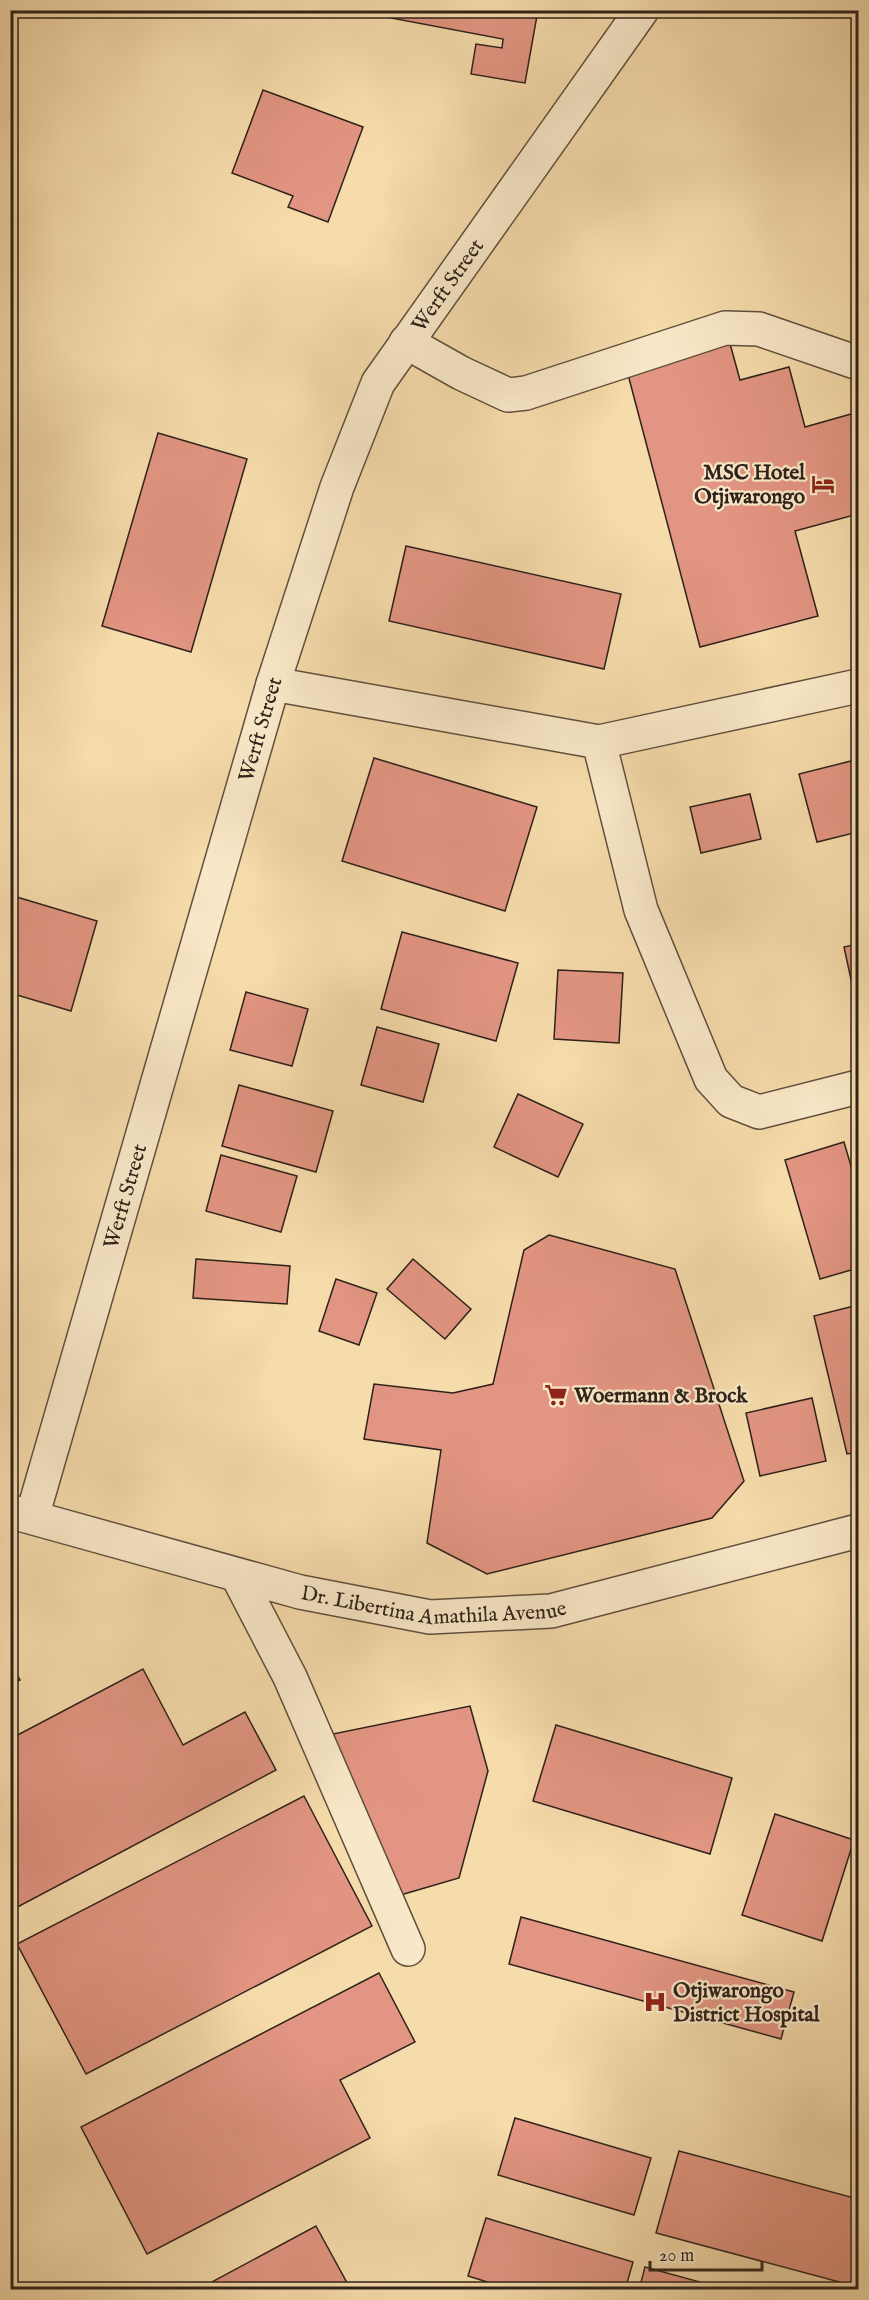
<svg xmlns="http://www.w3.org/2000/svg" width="869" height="2300" font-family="'IM FELL English',serif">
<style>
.building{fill:#e29582;stroke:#2e221a;stroke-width:1.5}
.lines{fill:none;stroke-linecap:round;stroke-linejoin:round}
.minor-casing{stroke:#60503e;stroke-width:36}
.minor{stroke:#f9e8c8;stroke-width:33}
.labels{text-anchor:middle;stroke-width:4.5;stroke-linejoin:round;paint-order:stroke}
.street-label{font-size:21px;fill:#2e221a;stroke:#f9e8c8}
.poi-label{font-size:21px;font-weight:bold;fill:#2e221a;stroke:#f9e8c8;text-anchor:start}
</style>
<rect width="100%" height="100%" fill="#f6dbab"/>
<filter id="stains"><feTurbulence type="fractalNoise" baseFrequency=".00333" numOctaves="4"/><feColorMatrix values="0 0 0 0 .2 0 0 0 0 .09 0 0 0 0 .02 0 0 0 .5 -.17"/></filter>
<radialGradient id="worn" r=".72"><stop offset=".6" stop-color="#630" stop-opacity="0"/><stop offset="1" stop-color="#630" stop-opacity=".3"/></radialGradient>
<g class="building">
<polygon points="349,10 538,10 525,83 471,74 476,44 502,48 503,39"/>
<polygon points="263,90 363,127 328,222 288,207 293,196 232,173"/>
<polygon points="729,340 740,380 789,367 805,427 858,412 858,514 795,531 818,616 700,647 626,367"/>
<polygon points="158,433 247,459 191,652 102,626"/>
<polygon points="406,546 621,594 604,669 389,621"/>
<polygon points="374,758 537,807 505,911 342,861"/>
<polygon points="851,761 858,787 858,832 817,842 799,774"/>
<polygon points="750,794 761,839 701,853 690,807"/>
<polygon points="10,895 97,921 71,1011 10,993"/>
<polygon points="402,932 518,963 496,1041 381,1009"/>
<polygon points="858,944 858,1012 844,947"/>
<polygon points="558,970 623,973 619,1043 554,1039"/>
<polygon points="246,992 308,1009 292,1066 230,1050"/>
<polygon points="377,1027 439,1044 423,1102 361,1085"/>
<polygon points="10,1074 16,1076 10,1094"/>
<polygon points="239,1085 333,1111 316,1172 222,1146"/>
<polygon points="518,1094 583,1124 558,1177 494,1147"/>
<polygon points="844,1142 858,1190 858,1268 820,1279 785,1160"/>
<polygon points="221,1155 297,1176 281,1232 206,1211"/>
<polygon points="549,1235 675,1269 744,1481 712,1518 487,1574 427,1543 441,1450 364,1439 374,1384 453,1393 493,1384 524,1250"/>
<polygon points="196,1259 290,1266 287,1304 193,1298"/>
<polygon points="413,1259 471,1309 445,1339 387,1289"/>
<polygon points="336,1279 377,1293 359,1345 319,1331"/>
<polygon points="858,1305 858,1452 847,1454 814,1316"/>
<polygon points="812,1398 826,1461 760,1476 746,1413"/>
<polygon points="10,1662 20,1680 10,1685"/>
<polygon points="143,1669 183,1745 245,1712 276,1770 10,1911 10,1739"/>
<polygon points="470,1706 488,1771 459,1878 397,1896 333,1734"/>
<polygon points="556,1725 732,1778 710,1854 533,1801"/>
<polygon points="304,1796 372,1926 86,2074 17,1944"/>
<polygon points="775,1814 854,1840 822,1941 742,1915"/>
<polygon points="521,1917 794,1992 781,2039 509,1964"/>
<polygon points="379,1973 415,2042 340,2080 370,2138 147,2254 81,2127"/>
<polygon points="515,2118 651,2158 634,2215 498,2175"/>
<polygon points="858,2138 858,2159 853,2158"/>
<polygon points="679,2151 858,2199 858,2287 656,2233"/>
<polygon points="486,2218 633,2262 625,2290 513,2290 468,2276"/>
<polygon points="316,2226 351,2290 197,2290"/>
<polygon points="645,2267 729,2290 639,2290"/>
</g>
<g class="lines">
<g class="minor-casing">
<g id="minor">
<polyline points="406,342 461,373 508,395 526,393 725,328 759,329 858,363"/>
<polyline points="273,684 599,742 858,686"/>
<polyline points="599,742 641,910 711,1079 731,1101 759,1112 858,1087"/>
<path id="s1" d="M12 1512 300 1592 430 1617 551 1611 858 1531"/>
<path id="s2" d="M32 1517 273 684 337 487 378 383 642 10"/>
<polyline points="237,1575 290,1677 408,1949"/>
</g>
</g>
<use href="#minor" class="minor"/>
</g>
<defs>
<g id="hotel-bare" transform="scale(1.8)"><path d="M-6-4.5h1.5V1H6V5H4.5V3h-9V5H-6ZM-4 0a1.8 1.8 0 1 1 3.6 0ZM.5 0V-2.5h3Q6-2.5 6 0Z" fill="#8f2418" stroke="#f9e8c8" stroke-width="2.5" paint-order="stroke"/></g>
<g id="supermarket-bare" transform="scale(1.8)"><path d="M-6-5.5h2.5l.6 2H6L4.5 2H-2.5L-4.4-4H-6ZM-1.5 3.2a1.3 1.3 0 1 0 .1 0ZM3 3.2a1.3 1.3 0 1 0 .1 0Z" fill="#8f2418" stroke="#f9e8c8" stroke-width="2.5" paint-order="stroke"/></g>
<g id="hospital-bare" transform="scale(1.8)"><path d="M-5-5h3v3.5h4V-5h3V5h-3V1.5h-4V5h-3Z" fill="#8f2418" stroke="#f9e8c8" stroke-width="2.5" paint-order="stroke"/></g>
</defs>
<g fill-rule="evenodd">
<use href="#hotel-bare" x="823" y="484"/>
<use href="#supermarket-bare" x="556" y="1395"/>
<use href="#hospital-bare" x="655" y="2002"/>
</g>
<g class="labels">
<g class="street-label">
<text dy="7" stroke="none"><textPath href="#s2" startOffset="1306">Werft Street</textPath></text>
<text dy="7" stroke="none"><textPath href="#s2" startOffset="820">Werft Street</textPath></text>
<text dy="7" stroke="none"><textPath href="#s2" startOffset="334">Werft Street</textPath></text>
<text dy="7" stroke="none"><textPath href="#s1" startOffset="434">Dr. Libertina Amathila Avenue</textPath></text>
</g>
<g class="poi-label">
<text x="805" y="479" text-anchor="end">MSC Hotel<tspan x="805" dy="24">Otjiwarongo</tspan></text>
<text x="574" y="1402">Woermann &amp; Brock</text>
<text x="673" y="1997">Otjiwarongo<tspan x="673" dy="24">District Hospital</tspan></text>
</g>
</g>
<rect width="869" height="2300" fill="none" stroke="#f6dbab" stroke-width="36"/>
<rect x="12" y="12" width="845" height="2276" fill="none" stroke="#2e221a" stroke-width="3"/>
<rect x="18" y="18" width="833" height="2264" fill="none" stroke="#2e221a" stroke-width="1.5"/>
<path d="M650 2261v9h112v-9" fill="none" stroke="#2e221a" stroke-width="3"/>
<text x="659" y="2261" font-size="18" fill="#2e221a" stroke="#f9e8c8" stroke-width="4.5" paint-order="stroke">20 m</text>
<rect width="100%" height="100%" filter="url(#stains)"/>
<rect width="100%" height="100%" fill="url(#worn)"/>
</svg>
